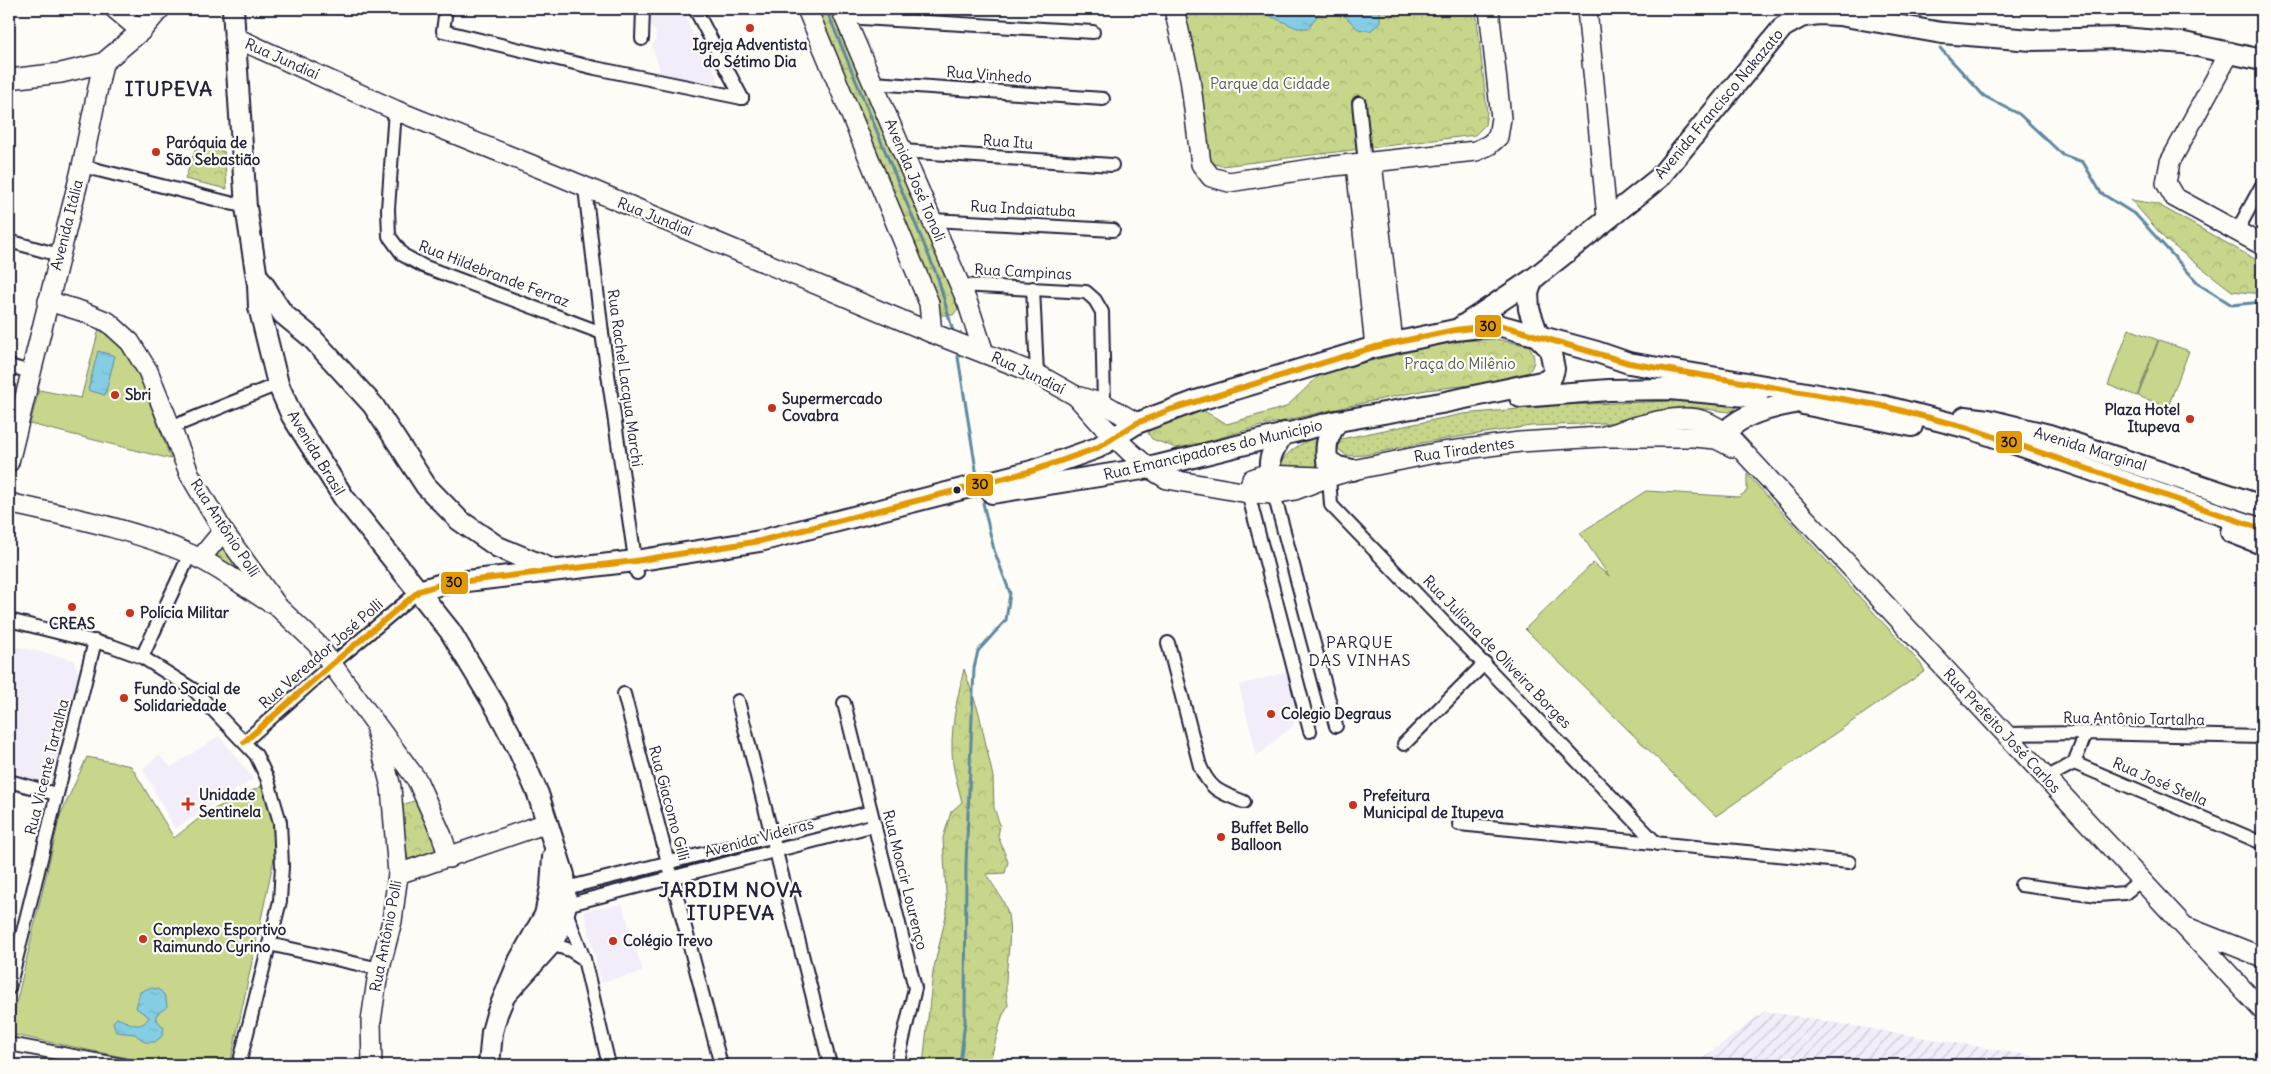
<svg xmlns="http://www.w3.org/2000/svg" width="2271" height="1074" font-family="Delius,sans-serif">
<style>
.built{fill:#f2edf8}
.industrial{fill:url(#industrial-furrows)}
.grass{fill:url(#grass-dots);stroke:#747c62}
.forest{fill:url(#forest-crowns);stroke:#747c62}
.wetland{fill:url(#wetland-marsh);stroke:#747c62}
.pitch{fill:#c7d68a;stroke:#747c62}
.water{fill:url(#water-ripples);stroke:#5d89a1}
.lines{fill:none;stroke-linecap:round;stroke-linejoin:round}
.stream{stroke:#5d89a1;stroke-width:3}
.street-casing{stroke:#22223b;stroke-width:16}
.secondary-casing{stroke:#22223b;stroke-width:22}
.primary-casing{stroke:#22223b;stroke-width:24}
.street{stroke:#fdfcf7;stroke-width:12}
.secondary{stroke:#fdfcf7;stroke-width:19}
.primary{stroke:#fdfcf7;stroke-width:20}
.bus-1-casing{stroke:#fdfcf7;stroke-width:10}
.bus-1{stroke:#e29906;stroke-width:6}
.poi-dot{fill:#c8321e;stroke:#fdfcf7;stroke-width:2}
.bus-dot{fill:#22223b;stroke:#fdfcf7;stroke-width:2}
.labels{text-anchor:middle;stroke-width:4.5;stroke-linejoin:round;paint-order:stroke}
.poi-label{font-size:15px;font-weight:bold;fill:#22223b;stroke:#fdfcf7;text-anchor:start}
.street-label{font-size:15px;fill:#22223b;stroke:#fdfcf7}
.park-label{font-size:15px;fill:#545853;stroke:#fdfcf7}
.neighbourhood-label{font-size:16px;letter-spacing:1px;fill:#22223b;stroke:#fdfcf7}
.district-label{font-size:20px;font-weight:bold;letter-spacing:1px;fill:#22223b;stroke:#fdfcf7}
.line-badge{stroke:#fdfcf7;stroke-width:2}
.pale-badge-label{font-size:14px;text-anchor:middle;font-weight:bold;fill:#111}
</style>
<defs>
<pattern id="industrial-furrows" width="10" height="10" patternUnits="userSpaceOnUse" patternTransform="scale(1.25)"><rect width="10" height="10" fill="#f2edf8"/><path d="M-1 1l2-2M0 10L10 0M9 11l2-2" fill="none" stroke="#cfcbd6"/></pattern>
<pattern id="grass-dots" width="8" height="8" patternUnits="userSpaceOnUse" patternTransform="scale(1.25)"><rect width="8" height="8" fill="#c7d68a"/><path d="M2 2h.1M6 6h.1" fill="none" stroke="#abb778" stroke-width="1.8" stroke-linecap="round"/></pattern>
<pattern id="forest-crowns" width="20" height="18" patternUnits="userSpaceOnUse" patternTransform="scale(1.25)"><rect width="20" height="18" fill="#c7d68a"/><path d="M2 6a3 3 0 1 1 6 0M12 15a3 3 0 1 1 6 0" fill="none" stroke="#abb778"/></pattern>
<pattern id="wetland-marsh" width="20" height="14" patternUnits="userSpaceOnUse" patternTransform="scale(1.25)"><rect width="20" height="14" fill="#c7d68a"/><path d="M1 5h8M5 5V1M11 12h8M15 12V8" fill="none" stroke="#abb778"/></pattern>
<pattern id="water-ripples" width="26" height="14" patternUnits="userSpaceOnUse" patternTransform="scale(1.25)"><rect width="26" height="14" fill="#84cee5"/><path d="M2 4q2-2 4 0t4 0M15 11q2-2 4 0t4 0" fill="none" stroke="#72b1c5"/></pattern>
</defs>
<rect width="100%" height="100%" fill="#fdfcf7"/>
<filter id="ink" filterUnits="userSpaceOnUse"><feTurbulence type="fractalNoise" baseFrequency=".02" numOctaves="2"/><feDisplacementMap in="SourceGraphic" scale="10" xChannelSelector="R" yChannelSelector="G"/><feConvolveMatrix kernelMatrix="1 2 1 2 8 2 1 2 1" color-interpolation-filters="sRGB"/></filter>
<g filter="url(#ink)">
<g class="built">
<polygon points="649,9 682,9 693,35 699,35 719,82 700,83 659,73 659,66 652,47 656,40 656,33 649,22"/>
<polygon points="9,645 74,660 78,674 49,787 9,776"/>
<polygon points="1287,672 1296,718 1293,726 1257,756 1239,685"/>
<polygon points="219,736 253,779 175,829 143,769 159,755 171,767"/>
<polygon points="622,904 643,972 601,982 584,911"/>
</g>
<polygon class="industrial" points="1765,1011 2086,1065 1694,1065"/>
<g class="grass">
<polygon points="1695,400 1742,404 1729,412 1690,407 1631,422 1531,426 1432,441 1365,455 1347,456 1338,449 1341,439 1463,414 1564,405"/>
<path d="M1316 437 1318 465 1317 468 1279 467C1285 451 1301 444 1316 437Z"/>
</g>
<g class="forest">
<polygon points="1181,9 1476,9 1487,112 1485,125 1475,135 1222,166 1208,162"/>
<polygon points="197,145 224,151 227,189 185,179"/>
<polygon points="2131,200 2157,204 2262,263 2262,294 2232,291 2166,240"/>
<path d="M1496 339 1529 346C1535 355 1536 362 1529 372L1480 384 1426 390 1367 402 1257 427 1195 445 1176 448 1152 439 1148 433 1149 426 1197 407 1227 424 1286 407 1322 373 1419 349 1462 341Z"/>
<polygon points="221,541 248,578 207,559"/>
<path d="M964 669 979 713 993 777 994 808 1000 825 998 836 1008 862 1005 873 986 874C994 887 1005 900 1008 915 1014 945 1001 976 1008 1005L1002 1017 989 1065H923L933 972 947 911 943 838 951 812 962 802C959 789 955 777 953 764 949 732 957 700 964 669Z"/>
<polygon points="420,799 436,852 408,860 399,806"/>
</g>
<polygon class="wetland" points="816,9 833,9 950,285 958,309 953,315 941,315 880,158"/>
<g class="pitch">
<polygon points="99,329 120,346 138,373 171,459 30,424 39,390 81,398"/>
<polygon points="2129,329 2158,340 2137,396 2108,385"/>
<polygon points="2159,340 2189,351 2168,407 2138,396"/>
<polygon points="1747,474 1920,663 1925,671 1716,816 1525,629 1593,563 1609,576 1580,533 1646,491 1739,497 1747,491"/>
<polygon points="87,757 131,766 174,838 206,813 262,786 271,816 276,849 230,1065 162,1065 9,1034 60,816"/>
</g>
<g class="water">
<polygon points="1255,9 1380,9 1380,23 1370,31 1358,29 1345,16 1334,11 1320,12 1308,28 1297,28"/>
<polygon points="98,351 115,356 105,395 88,390"/>
<path d="M149 988C162 988 166 994 167 1007L156 1015V1019L164 1028 162 1036 155 1042H145L135 1034 116 1032 113 1022 117 1018C129 1022 141 1032 149 1017L136 1008 140 992Z"/>
</g>
<g class="lines">
<g class="stream">
<polyline points="826,9 938,278 954,335"/>
<polyline points="1916,9 1920,17"/>
<polyline points="1940,48 1984,96 2019,114 2063,155 2083,162 2101,193 2136,215 2200,285 2232,305 2262,302"/>
<polyline points="957,351 977,476"/>
<polyline points="960,1065 965,1021 966,864 974,668 978,651 1006,620 1010,593 994,550 983,503"/>
</g>
<g class="street-casing">
<g id="street">
<polyline points="446,9 443,31 595,68 742,98"/>
<polyline points="695,9 742,98"/>
<polyline points="845,17 1093,32"/>
<polyline points="642,39 643,9"/>
<polyline points="873,83 1103,99"/>
<polyline points="1359,103 1365,164"/>
<polyline points="395,110 388,209 389,236 403,255 423,266 602,333"/>
<polyline points="902,151 1112,165"/>
<polyline points="82,166 246,207"/>
<polyline points="585,188 602,333 637,573"/>
<polyline points="932,220 1113,230"/>
<polyline points="2237,231 2262,185"/>
<polyline points="9,241 59,255"/>
<polyline points="960,285 1086,292 1095,300 1102,312 1104,404"/>
<polyline points="1033,288 1037,374"/>
<polyline points="9,366 31,372"/>
<polyline points="172,427 278,384"/>
<polyline points="1329,477 1331,505 1657,844"/>
<polyline points="1248,493 1310,731"/>
<polyline points="1274,494 1336,726"/>
<polyline points="9,620 112,646 142,657 194,690 256,755 267,778 280,822 282,866 280,901 239,1065"/>
<path d="M1168 643 1200 766C1211 791 1220 792 1244 802"/>
<polyline points="142,657 190,554"/>
<polyline points="624,694 721,1065"/>
<polyline points="738,701 830,1065"/>
<polyline points="844,703 915,988 897,1065"/>
<polyline points="2005,734 2086,733 2262,737"/>
<polyline points="244,742 332,664 419,591"/>
<polyline points="1404,744 1485,663"/>
<polyline points="2074,763 2086,733"/>
<polyline points="2046,778 2074,763 2262,843"/>
<polyline points="9,781 56,794"/>
<polyline points="1459,824 1849,862"/>
<polyline points="2021,885 2098,895 2125,893 2141,880"/>
<polyline points="566,888 871,812"/>
<polyline points="566,905 875,825"/>
<polyline points="565,909 584,959 609,1065"/>
<polyline points="269,944 380,969"/>
<polyline points="551,944 570,950 584,959"/>
<polyline points="9,988 95,641"/>
<polyline points="9,1044 122,1065"/>
</g>
</g>
<g class="secondary-casing">
<g id="secondary">
<polyline points="115,9 141,31"/>
<polyline points="807,9 929,303 932,333"/>
<polyline points="841,9 968,304 984,353"/>
<polyline points="1174,9 1190,78 1201,164 1211,177 1229,182 1324,167 1476,151 1489,145 1498,137 1501,118 1489,9"/>
<polyline points="1587,9 1607,218"/>
<polyline points="234,37 395,110 552,173 932,333 1037,374 1076,396 1104,404 1137,423"/>
<polyline points="2230,52 2170,162 2166,183 2174,197 2262,245"/>
<polyline points="9,79 61,73 103,63"/>
<polyline points="1372,163 1393,342"/>
<polyline points="1356,164 1375,347"/>
<polyline points="48,301 81,311 108,322 130,342 148,371 190,475 223,531 279,608 317,644 417,780 442,836 449,858"/>
<polyline points="1076,396 1100,423 1129,451 1149,468 1167,479 1248,493 1274,494 1295,490 1329,477 1353,470 1435,453 1520,442 1601,437 1694,437 1716,439 1732,447"/>
<path d="M1601 437C1629 429 1676 411 1704 421 1711 423 1718 428 1725 432L2262 1010"/>
<polyline points="9,462 82,166 103,63 141,31 160,9"/>
<polyline points="1248,493 1252,479 1263,475 1322,477"/>
<path d="M9 503C70 517 132 529 190 554 218 566 243 586 269 602"/>
<polyline points="200,559 223,531"/>
<polyline points="398,874 547,823"/>
<polyline points="2189,928 2262,957"/>
<polyline points="372,1065 371,1021 377,980 392,921 398,874 391,787 376,730"/>
</g>
</g>
<g class="primary-casing">
<g id="primary">
<polyline points="233,9 246,207 258,285 259,307 278,384 292,416 344,498 450,631 497,709 519,751 538,794 564,875 566,905 559,930 551,944 506,994"/>
<polyline points="259,278 283,314 311,337 373,405 426,486 459,520 498,547 551,569"/>
<polyline points="1461,327 1533,279 1659,178 1783,27 1801,17 1819,14 1839,15 1942,33 2032,40 2121,38 2184,43 2262,60"/>
<polyline points="1520,397 1609,390 1669,389 1757,397"/>
<polyline points="1803,404 1912,426"/>
<polyline points="1965,417 1988,420 2049,435 2262,506"/>
<path d="M1338 421C1328 435 1325 443 1327 460L1338 467 1353 470"/>
<path d="M1725 432C1744 413 1769 408 1794 403"/>
<polyline points="992,493 1149,468 1338,421 1441,403 1546,381 1552,376 1554,369 1550,349 1539,338 1529,309 1528,293 1533,279"/>
<path d="M1274 494C1269 463 1265 460 1284 433"/>
<polyline points="2231,532 2262,544"/>
<polyline points="419,591 442,584 635,561 760,541 1032,471 1097,448 1137,423 1196,401 1375,347 1455,330 1498,325 1597,352 1629,363 1883,406 1969,428 2262,529"/>
<polyline points="489,1065 492,1032 497,1014 519,961 545,915 551,887 553,857"/>
</g>
</g>
<use href="#street" class="street"/>
<use href="#secondary" class="secondary"/>
<use href="#primary" class="primary"/>
<g class="bus-1-casing">
<polyline id="bus-1" points="244,742 332,664 419,591 442,584 635,561 760,541 1032,471 1097,448 1137,423 1169,410 1375,347 1455,330 1498,325 1510,328 1629,363 1883,406 1969,428 2262,529"/>
</g>
<use href="#bus-1" class="bus-1"/>
</g>
</g>
<g class="poi-dot">
<circle cx="750" cy="28" r="5"/>
<circle cx="156" cy="152" r="5"/>
<circle cx="115" cy="395" r="5"/>
<circle cx="772" cy="408" r="5"/>
<circle cx="2190" cy="419" r="5"/>
<circle cx="72" cy="607" r="5"/>
<circle cx="130" cy="613" r="5"/>
<circle cx="124" cy="698" r="5"/>
<circle cx="1271" cy="714" r="5"/>
<path d="M185.5 796.5h5v5h5v5h-5v5h-5v-5h-5v-5h5z"/>
<circle cx="1353" cy="805" r="5"/>
<circle cx="1221" cy="837" r="5"/>
<circle cx="143" cy="939" r="5"/>
<circle cx="613" cy="941" r="5"/>
</g>
<circle class="bus-dot" cx="957" cy="490" r="4.5"/>
<g class="labels">
<g class="poi-label">
<text x="750" y="50" text-anchor="middle">Igreja Adventista<tspan x="750" dy="17">do Sétimo Dia</tspan></text>
<text x="166" y="148">Paróquia de<tspan x="166" dy="17">São Sebastião</tspan></text>
<text x="125" y="400">Sbri</text>
<text x="782" y="404">Supermercado<tspan x="782" dy="17">Covabra</tspan></text>
<text x="2180" y="415" text-anchor="end">Plaza Hotel<tspan x="2180" dy="17">Itupeva</tspan></text>
<text x="140" y="618">Polícia Militar</text>
<text x="72" y="629" text-anchor="middle">CREAS</text>
<text x="134" y="694">Fundo Social de<tspan x="134" dy="17">Solidariedade</tspan></text>
<text x="1281" y="719">Colegio Degraus</text>
<text x="199" y="800">Unidade<tspan x="199" dy="17">Sentinela</tspan></text>
<text x="1363" y="801">Prefeitura<tspan x="1363" dy="17">Municipal de Itupeva</tspan></text>
<text x="1231" y="833">Buffet Bello<tspan x="1231" dy="17">Balloon</tspan></text>
<text x="153" y="935">Complexo Esportivo<tspan x="153" dy="17">Raimundo Cyrino</tspan></text>
<text x="623" y="946">Colégio Trevo</text>
</g>
<g class="street-label">
<text transform="translate(282 59) rotate(24)" y="5">Rua Jundiaí</text>
<text transform="translate(989 75) rotate(4)" y="5">Rua Vinhedo</text>
<text transform="translate(1719 104) rotate(-50)" y="5">Avenida Francisco Nakazato</text>
<text transform="translate(1008 142) rotate(4)" y="5">Rua Itu</text>
<text transform="translate(915 180) rotate(67)" y="5">Avenida José Tonoli</text>
<text transform="translate(1023 209) rotate(3)" y="5">Rua Indaiatuba</text>
<text transform="translate(655 217) rotate(22)" y="5">Rua Jundiaí</text>
<text transform="translate(67 225) rotate(-76)" y="5">Avenida Itália</text>
<text transform="translate(1023 272) rotate(3)" y="5">Rua Campinas</text>
<text transform="translate(494 274) rotate(21)" y="5">Rua Hildebrande Ferraz</text>
<text transform="translate(1028 373) rotate(25)" y="5">Rua Jundiaí</text>
<text transform="translate(625 378) rotate(82)" y="5">Rua Rachel Lacqua Marchi</text>
<text transform="translate(2090 449) rotate(17)" y="5">Avenida Marginal</text>
<text transform="translate(1213 450) rotate(-13)" y="5">Rua Emancipadores do Município</text>
<text transform="translate(1464 450) rotate(-8)" y="5">Rua Tiradentes</text>
<text transform="translate(316 453) rotate(59)" y="5">Avenida Brasil</text>
<text transform="translate(225 528) rotate(57)" y="5">Rua Antônio Polli</text>
<text transform="translate(1497 652) rotate(46)" y="5">Rua Juliana de Oliveira Borges</text>
<text transform="translate(321 654) rotate(-41)" y="5">Rua Vereador José Polli</text>
<text transform="translate(2134 719) rotate(1)" y="5">Rua Antônio Tartalha</text>
<text transform="translate(2002 731) rotate(47)" y="5">Rua Prefeito José Carlos</text>
<text transform="translate(47 767) rotate(-76)" y="5">Rua Vicente Tartalha</text>
<text transform="translate(2160 782) rotate(23)" y="5">Rua José Stella</text>
<text transform="translate(669 803) rotate(75)" y="5">Rua Giacomo Gilli</text>
<text transform="translate(759 838) rotate(-15)" y="5">Avenida Videiras</text>
<text transform="translate(905 880) rotate(76)" y="5">Rua Moacir Lourenço</text>
<text transform="translate(386 936) rotate(-79)" y="5">Rua Antônio Polli</text>
</g>
<g class="park-label">
<text x="1270" y="89">Parque da Cidade</text>
<text x="1460" y="369">Praça do Milênio</text>
</g>
<g class="neighbourhood-label">
<text x="1360" y="648">PARQUE<tspan x="1360" dy="18">DAS VINHAS</tspan></text>
</g>
<g class="district-label">
<text x="169" y="96">ITUPEVA</text>
<text x="731" y="897">JARDIM NOVA<tspan x="731" dy="23">ITUPEVA</tspan></text>
</g>
</g>
<g class="line-badge">
<rect x="1474" y="314" width="28" height="24" rx="5" fill="#e29906"/>
<rect x="1995" y="430" width="28" height="24" rx="5" fill="#e29906"/>
<rect x="965" y="473" width="29" height="24" rx="5" fill="#e29906"/>
<rect x="440" y="571" width="29" height="24" rx="5" fill="#e29906"/>
</g>
<g class="pale-badge-label">
<text x="1488" y="331">30</text>
<text x="2009" y="447">30</text>
<text x="980" y="489">30</text>
<text x="454" y="587">30</text>
</g>
<rect width="2271" height="1074" fill="none" stroke="#fdfcf7" stroke-width="30"/>
<rect x="15" y="15" width="2241" height="1044" fill="none" stroke="#22223b" stroke-width="2" filter="url(#ink)"/>
</svg>
